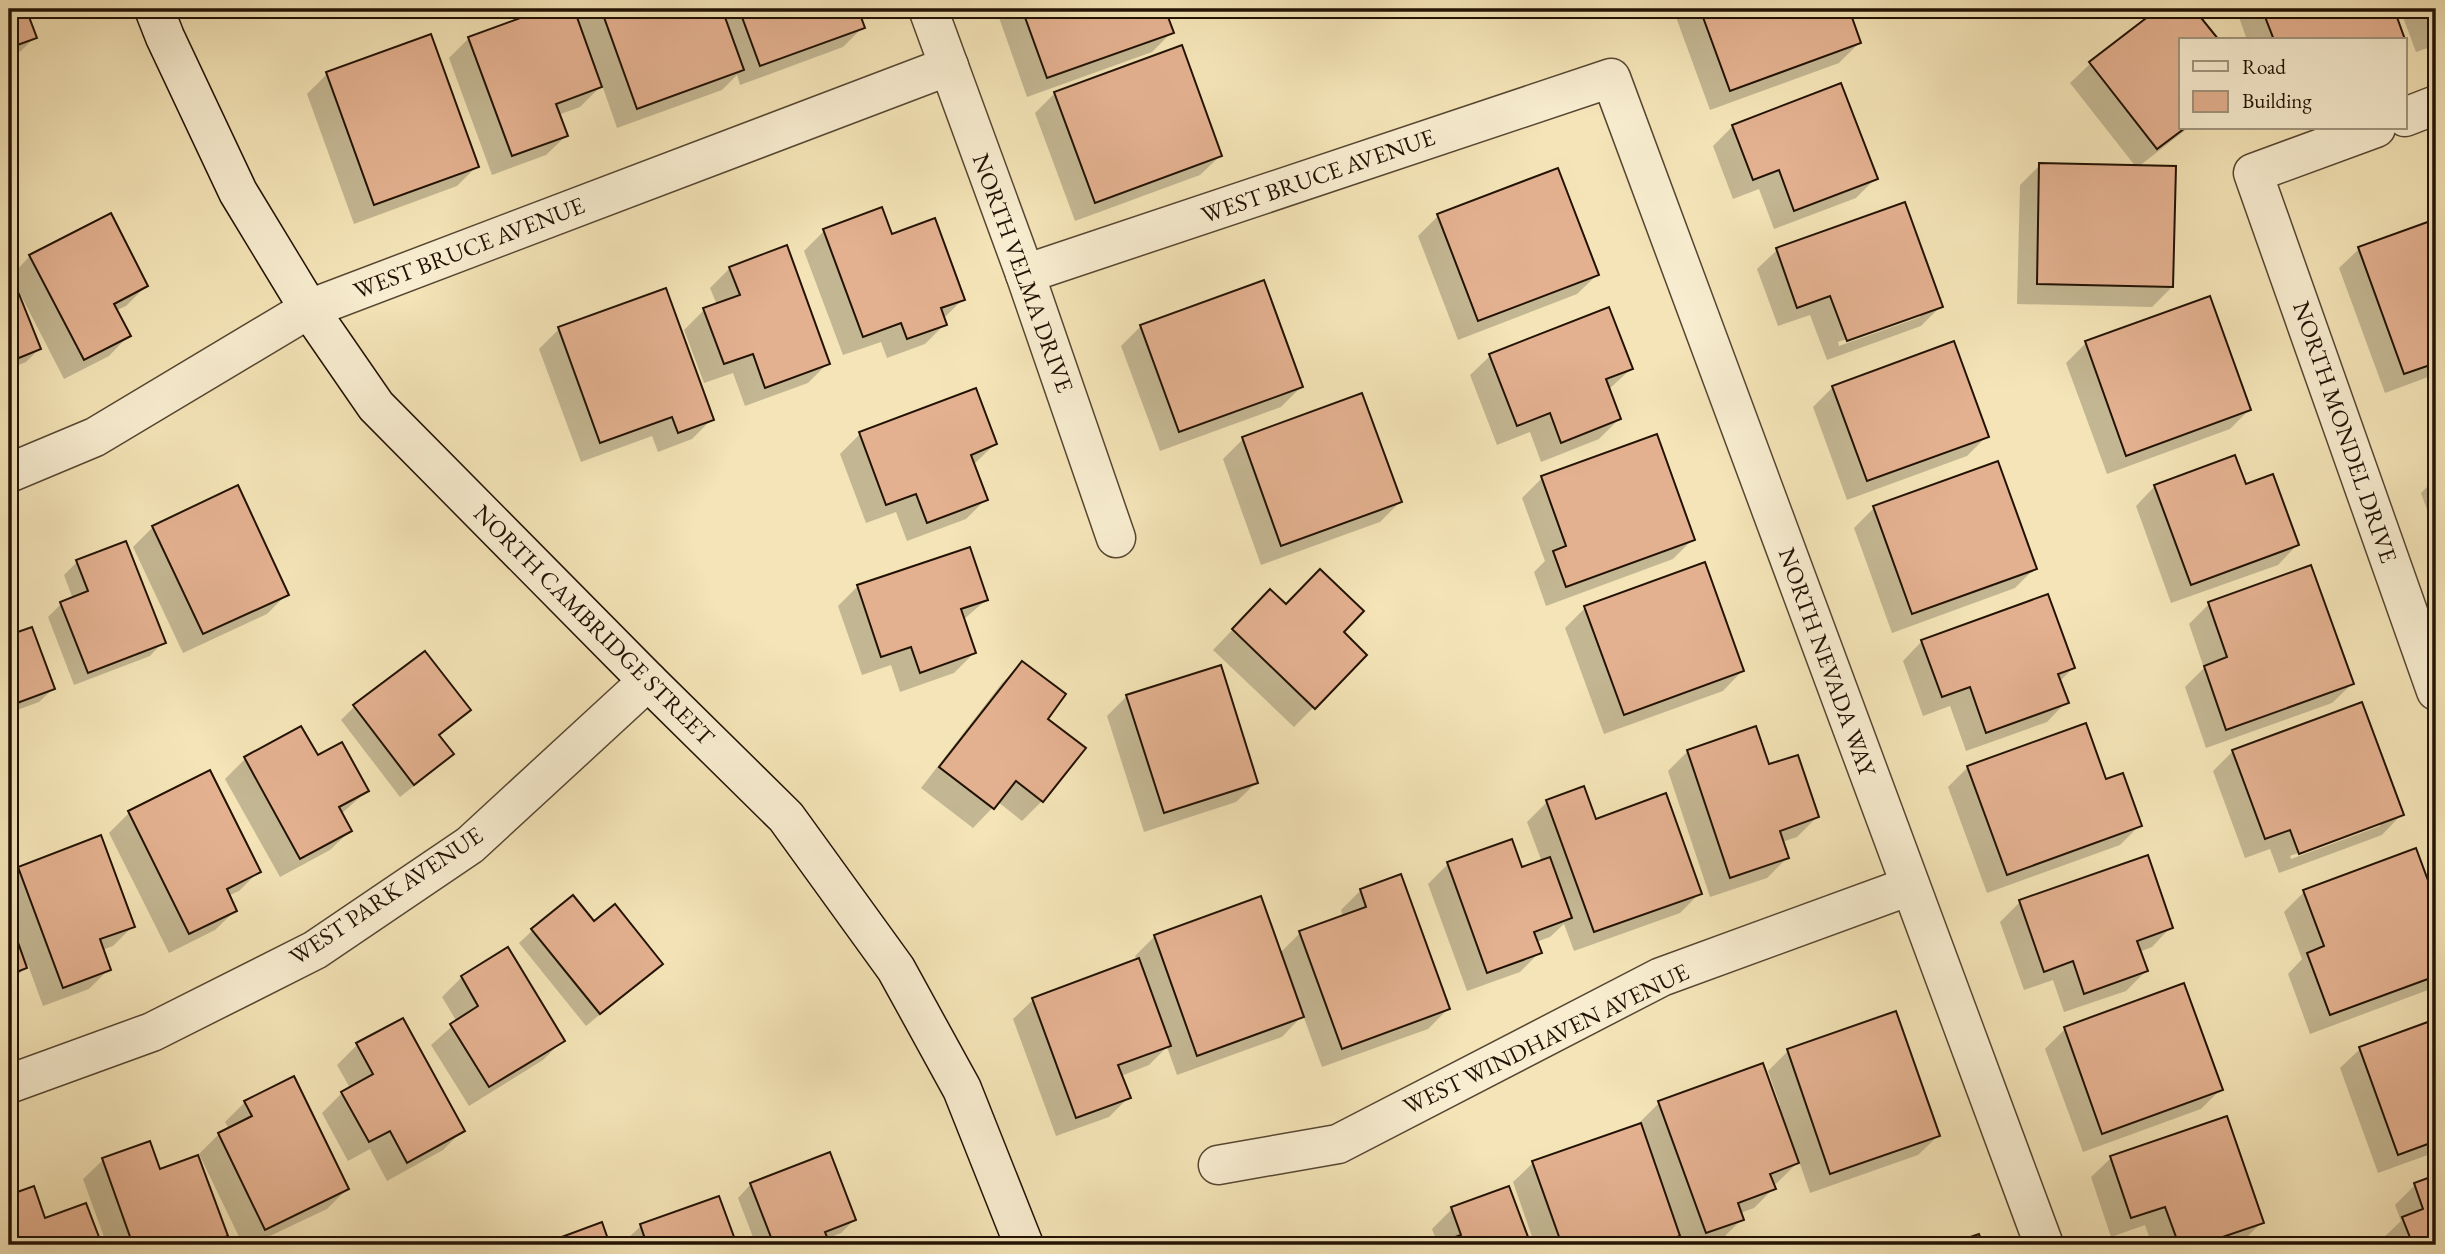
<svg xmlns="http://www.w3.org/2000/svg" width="2445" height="1254" font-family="'EB Garamond',serif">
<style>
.shadow{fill:#0003;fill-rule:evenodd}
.building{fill:#e4b190;stroke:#221204;stroke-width:2}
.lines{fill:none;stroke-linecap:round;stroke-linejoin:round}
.street-casing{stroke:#564631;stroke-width:41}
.secondary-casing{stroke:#221204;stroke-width:41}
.street{stroke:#f8edd0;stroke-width:38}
.secondary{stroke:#f8edd0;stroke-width:38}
.labels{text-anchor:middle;stroke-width:5;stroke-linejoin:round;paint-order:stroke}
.street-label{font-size:24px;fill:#221204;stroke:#f8edd0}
</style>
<rect width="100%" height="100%" fill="#f4e4b7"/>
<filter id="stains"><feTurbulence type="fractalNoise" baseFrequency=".00286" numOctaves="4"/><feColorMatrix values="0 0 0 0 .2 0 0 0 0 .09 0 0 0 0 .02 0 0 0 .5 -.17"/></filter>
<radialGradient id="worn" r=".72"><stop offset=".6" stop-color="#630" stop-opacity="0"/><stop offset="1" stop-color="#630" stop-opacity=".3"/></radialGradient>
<g class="shadow">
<polygon points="9,9 24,9 35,37 21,51 9,56"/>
<polygon points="550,9 856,9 863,27 843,47 740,85 737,75 722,90 617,128 602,85 580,107 558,115 566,136 546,155 492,175 449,58 469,38"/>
<polygon points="996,9 1163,9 1172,32 1152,52 1027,97"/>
<polygon points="1673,9 1812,9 1815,16 1834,9 1847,9 1859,43 1839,63 1710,110"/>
<polygon points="2161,9 2192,9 2217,40 2181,40 2181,128 2188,128 2138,167 2172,287 2152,307 2017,304 2020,185 2040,165 2136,167 2070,83 2090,64"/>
<polygon points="2236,9 2392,9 2403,40 2247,40"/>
<polygon points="2400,9 2436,9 2436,45 2416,52"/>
<polygon points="327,74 477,166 457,186 354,224 307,94"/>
<polygon points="1055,93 1220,156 1200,175 1075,221 1035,113"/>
<polygon points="1733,126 1876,178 1856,198 1774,229 1759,189 1733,199 1713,146"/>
<polygon points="1438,216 1597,275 1577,294 1458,340 1418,236"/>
<polygon points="2436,220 2436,374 2385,393 2339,268 2359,249"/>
<polygon points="824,231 891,236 963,299 943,319 945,324 925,344 887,358 881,342 843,355 804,251"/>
<path d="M1777 250 1941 306 1921 326 1827 360 1810 315 1778 326 1757 269ZM1920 313V317L1839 346 1838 342Z"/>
<polygon points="30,256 146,286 126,306 115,311 128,336 109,356 64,379 11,276"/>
<polygon points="730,268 828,363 808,383 745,406 733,373 704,383 684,330 704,310 717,305 710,288"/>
<polygon points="18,297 39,349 26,362 9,369 9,301"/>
<polygon points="1141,326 1301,387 1281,407 1160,451 1121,346"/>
<polygon points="559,329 712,419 692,439 658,452 652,436 581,462 539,349"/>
<polygon points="2086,343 2249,410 2230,429 2107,474 2066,363"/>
<polygon points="1490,356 1631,369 1608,390 1619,419 1599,439 1541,462 1530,432 1497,445 1470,375"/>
<polygon points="1833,387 1987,436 1967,456 1847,500 1813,407"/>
<polygon points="1361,396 1400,502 1380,522 1261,565 1223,459 1243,439"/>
<polygon points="860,434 995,444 973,465 986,499 966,519 907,541 896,512 866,523 840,454"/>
<polygon points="1542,478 1693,539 1673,559 1546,606 1534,572 1545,561 1522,498"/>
<polygon points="2436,478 2436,535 2421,493"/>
<polygon points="2155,486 2245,486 2297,545 2278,565 2171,603 2136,506"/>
<polygon points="1874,508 2035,568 2015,588 1892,633 1854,528"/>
<polygon points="153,527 287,594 267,614 183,653 133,547"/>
<polygon points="77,562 163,642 150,656 74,685 48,617 61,604 73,599 64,575"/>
<polygon points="2310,568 2352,684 2332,703 2206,748 2185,687 2204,668 2189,624 2209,604"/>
<polygon points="858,586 986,600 963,620 974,653 954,673 900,692 891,665 862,675 838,606"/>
<polygon points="1270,591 1285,606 1341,633 1365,655 1294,727 1213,650"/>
<polygon points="1585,608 1742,671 1723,691 1604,734 1565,628"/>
<polygon points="31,629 53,689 39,702 9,713 9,637"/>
<polygon points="1922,641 2073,668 2059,682 2066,702 2047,722 1966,751 1950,706 1923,716 1903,661"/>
<polygon points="425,653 469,710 438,737 451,754 438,767 400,797 341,720 354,707"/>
<polygon points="1022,663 1045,719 1083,748 1042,801 1022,821 998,802 973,828 921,788 1002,683"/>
<polygon points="1127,696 1256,783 1236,802 1144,832 1107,716"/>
<polygon points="301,728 317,758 367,791 341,814 350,831 330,850 280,877 225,779 245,759"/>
<polygon points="1688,751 1768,767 1817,817 1797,837 1782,842 1787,858 1767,878 1710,897 1668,771"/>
<path d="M2233 751 2401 815 2382 835 2279 873 2270 849 2245 858 2213 771ZM2380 822V826L2291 859 2290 856Z"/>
<polygon points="1968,767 2105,781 2140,825 2120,845 1987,893 1948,787"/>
<polygon points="210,772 259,871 239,891 228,896 235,911 215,930 169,953 109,833 129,813"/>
<polygon points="1547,802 1595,821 1700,893 1680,913 1574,951 1564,924 1550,937 1536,942 1540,952 1520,972 1467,991 1428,884 1448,864 1511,841 1521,869 1542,862 1527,822"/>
<polygon points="2415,850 2436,907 2436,987 2310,1034 2288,974 2302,959 2284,912 2304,892"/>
<polygon points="19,868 133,926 113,946 102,950 109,969 89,989 43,1006 28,965 9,984 9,878"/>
<polygon points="1361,890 1448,1009 1428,1029 1322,1067 1303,1015 1282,1037 1177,1075 1167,1047 1149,1065 1121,1076 1129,1097 1109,1117 1056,1136 1013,1019 1033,1000 1137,961 1135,956 1155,936 1279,954 1300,933 1343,917 1341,910"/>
<polygon points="2020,902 2171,927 2152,947 2139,952 2146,971 2126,991 2064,1012 2053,980 2024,990 2000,922"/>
<polygon points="594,924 661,964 586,1026 519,943 533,930"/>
<polygon points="507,950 563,1040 543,1060 469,1106 431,1045 457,1022 442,997 462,977"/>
<polygon points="402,1020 463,1130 443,1150 387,1181 370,1149 348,1161 322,1113 342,1093 350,1088 337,1065 357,1045"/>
<polygon points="2436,1021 2436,1152 2378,1173 2340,1068 2360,1049"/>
<polygon points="2065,1029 2221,1089 2201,1109 2083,1152 2045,1049"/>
<polygon points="1788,1051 1938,1136 1918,1155 1810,1193 1799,1161 1777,1183 1772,1185 1774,1188 1754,1208 1740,1213 1742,1219 1722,1239 1705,1245 1683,1245 1679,1234 1668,1245 1535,1245 1513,1182 1533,1163 1640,1125 1639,1123 1659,1103 1780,1105 1768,1071"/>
<polygon points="245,1102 347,1189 327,1209 251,1245 243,1245 199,1154 219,1134 229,1129 225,1122"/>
<polygon points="149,1143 159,1171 226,1235 215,1245 107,1245 83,1179 103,1160"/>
<polygon points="2111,1158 2262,1222 2242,1242 2233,1245 2152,1245 2145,1225 2111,1237 2091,1177"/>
<polygon points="2436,1177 2436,1245 2386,1245 2383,1238 2401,1221 2395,1205 2415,1185"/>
<polygon points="751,1184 854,1220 841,1233 826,1239 828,1245 756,1245 738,1198"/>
<polygon points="33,1188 44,1220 85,1205 100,1245 9,1245 9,1197"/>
<polygon points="1508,1188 1529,1245 1438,1245 1432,1229 1452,1209"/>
<polygon points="718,1198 735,1245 629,1245 627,1239 641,1226"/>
</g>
<g class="building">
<polygon points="9,9 26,9 37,38 9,48"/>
<polygon points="545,9 574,9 602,87 556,104 568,136 512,156 468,37"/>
<polygon points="601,9 722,9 744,70 637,109"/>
<polygon points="739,9 858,9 865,28 760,66"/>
<polygon points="1022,9 1165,9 1174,33 1047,78"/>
<polygon points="1700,9 1814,9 1816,14 1829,9 1849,9 1861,43 1730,91"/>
<polygon points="2158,9 2194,9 2219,40 2181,40 2181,128 2185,128 2157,149 2089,62"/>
<polygon points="2262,9 2394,9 2407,45 2405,46 2405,40 2274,40"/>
<polygon points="2426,9 2436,9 2436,33 2435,33"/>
<polygon points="431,34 479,167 374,205 326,72"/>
<polygon points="1182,45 1222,156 1095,203 1054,92"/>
<polygon points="1841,83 1878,179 1794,211 1779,170 1753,180 1732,125"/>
<polygon points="2039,163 2176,166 2173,287 2037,284"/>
<polygon points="1558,168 1599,275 1478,321 1437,214"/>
<polygon points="1905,202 1943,307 1847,341 1830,296 1797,308 1776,248"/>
<polygon points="882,207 892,234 935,218 965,300 941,308 947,325 907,339 901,323 863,337 823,229"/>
<polygon points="111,213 148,286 114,304 131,336 84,360 29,255"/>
<polygon points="2436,219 2436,363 2404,374 2358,247"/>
<polygon points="787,245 830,364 765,388 753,354 724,364 703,308 740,295 729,267"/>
<polygon points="1264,280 1303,387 1179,432 1140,325"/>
<polygon points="666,288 714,420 678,433 672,417 600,443 558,327"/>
<polygon points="19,294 41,349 9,362 9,299"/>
<polygon points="2210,296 2251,410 2126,456 2085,341"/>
<polygon points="1609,307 1633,369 1606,379 1621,419 1561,443 1550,413 1517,426 1489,354"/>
<polygon points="1954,341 1989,437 1867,481 1832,386"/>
<polygon points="976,388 997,444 971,455 988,500 927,523 916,494 886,505 859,432"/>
<polygon points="1362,393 1402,502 1281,546 1242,437"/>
<polygon points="1657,434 1695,540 1566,587 1553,551 1566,546 1541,476"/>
<polygon points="2235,455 2246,484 2273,474 2299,545 2191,585 2154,485"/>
<polygon points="1998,461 2037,569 1912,614 1873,506"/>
<polygon points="238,485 289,595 203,634 152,526"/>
<polygon points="126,541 166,643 88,673 60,602 88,591 76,560"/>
<polygon points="970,547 988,600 961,609 976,653 920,673 911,647 881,657 857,585"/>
<polygon points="1705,562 1744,671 1624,715 1584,606"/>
<polygon points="2311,565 2354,684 2226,730 2204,666 2227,657 2208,602"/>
<polygon points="1320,569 1364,611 1344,632 1367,655 1315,709 1232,629 1270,589 1286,604"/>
<polygon points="2048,594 2075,668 2058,674 2069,703 1986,733 1970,687 1942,697 1921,640"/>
<polygon points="32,627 55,689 9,706 9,635"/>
<polygon points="425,651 471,710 439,735 454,754 414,785 353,705"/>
<polygon points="1022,661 1066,694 1048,719 1086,748 1043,802 1016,781 994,809 939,767"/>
<polygon points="1221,665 1258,783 1164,813 1126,695"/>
<polygon points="2362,702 2404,815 2299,854 2290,830 2265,839 2232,750"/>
<polygon points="2086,723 2106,779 2123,773 2142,826 2007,875 1967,766"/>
<polygon points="301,726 318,755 342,742 369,791 339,807 352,831 300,859 244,757"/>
<polygon points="1756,726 1769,764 1798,755 1819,817 1780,831 1789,858 1730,878 1687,750"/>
<polygon points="210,770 261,872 227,889 237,911 189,934 128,811"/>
<polygon points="1584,786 1596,819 1666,793 1702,894 1594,932 1546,800"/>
<polygon points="101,835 135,927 100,939 111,970 63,988 18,867"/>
<polygon points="1512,839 1522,867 1550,857 1572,918 1534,932 1542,953 1487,973 1447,862"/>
<polygon points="2416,848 2436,902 2436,976 2330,1015 2307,953 2324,946 2303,890"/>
<polygon points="2148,855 2173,928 2137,941 2148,971 2084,994 2073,961 2044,972 2019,900"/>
<polygon points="1401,874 1450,1009 1342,1049 1299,931 1366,907 1360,889"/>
<polygon points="573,895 594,921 615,904 663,964 600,1014 531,929"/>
<polygon points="1261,896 1304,1017 1197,1056 1154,935"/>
<polygon points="9,917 27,968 9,975"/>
<polygon points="508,947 565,1041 489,1087 450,1024 478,1006 461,976"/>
<polygon points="1139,958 1171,1046 1118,1065 1131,1098 1076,1118 1032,998"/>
<polygon points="2184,983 2223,1090 2102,1134 2064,1027"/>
<polygon points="1896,1011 1940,1136 1830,1174 1787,1049"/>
<polygon points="403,1018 465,1131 407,1163 390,1131 369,1142 341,1092 373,1074 356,1043"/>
<polygon points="2436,1019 2436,1141 2398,1155 2359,1047"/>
<polygon points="1763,1063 1799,1163 1770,1174 1776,1189 1738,1203 1744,1220 1706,1233 1658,1101"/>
<polygon points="294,1076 349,1189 265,1230 218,1133 252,1116 244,1101"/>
<polygon points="2227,1116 2264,1223 2199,1245 2179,1245 2165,1207 2131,1218 2110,1156"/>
<polygon points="1641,1123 1680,1236 1654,1245 1562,1245 1532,1161"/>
<polygon points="150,1141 160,1169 198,1155 228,1236 201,1245 133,1245 102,1158"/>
<polygon points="830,1152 856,1220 825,1232 830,1245 774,1245 750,1183"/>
<polygon points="2436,1175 2436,1245 2413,1245 2402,1217 2423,1209 2414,1183"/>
<polygon points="34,1186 45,1218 86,1203 102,1245 9,1245 9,1195"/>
<polygon points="1509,1186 1531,1245 1433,1245 1461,1235 1451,1207"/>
<polygon points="719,1196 737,1245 647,1245 640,1224"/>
<polygon points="602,1222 610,1245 540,1245"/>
<polygon points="1979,1234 1983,1245 1947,1245"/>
</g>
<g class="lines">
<g class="street-casing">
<g id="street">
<polyline points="928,9 1025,274 1116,538"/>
<polyline points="2405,117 2436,105"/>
<polyline points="2376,128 2253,173 2436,691"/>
<polyline points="1025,274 1611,78 2044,1245"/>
<polyline points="9,473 95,437 309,309 949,66"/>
<polyline points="9,1084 152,1032 315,950 470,845 648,681"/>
<polyline points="1218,1165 1338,1144 1661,977 1910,886"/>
</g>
</g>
<g class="secondary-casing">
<polyline id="secondary" points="154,9 165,37 238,192 309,309 376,406 648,681 786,817 896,969 962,1089 1024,1245"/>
</g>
<use href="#street" class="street"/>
<use href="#secondary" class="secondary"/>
</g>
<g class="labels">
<g class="street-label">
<text transform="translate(1318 176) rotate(-19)" y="8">WEST BRUCE AVENUE</text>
<text transform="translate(469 248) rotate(-21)" y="8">WEST BRUCE AVENUE</text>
<text transform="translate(1023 273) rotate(70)" y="8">NORTH VELMA DRIVE</text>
<text transform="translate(2345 432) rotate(71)" y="8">NORTH MONDEL DRIVE</text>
<text transform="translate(594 625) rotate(45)" y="8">NORTH CAMBRIDGE STREET</text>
<text transform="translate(1827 662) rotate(70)" y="8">NORTH NEVADA WAY</text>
<text transform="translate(386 896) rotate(-34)" y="8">WEST PARK AVENUE</text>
<text transform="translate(1546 1039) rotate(-26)" y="8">WEST WINDHAVEN AVENUE</text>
</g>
</g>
<rect width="2445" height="1254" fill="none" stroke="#f4e4b7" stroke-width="35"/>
<rect x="10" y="10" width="2424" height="1233" fill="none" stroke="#221204" stroke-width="3.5"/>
<rect x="18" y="18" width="2410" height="1219" fill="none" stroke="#221204" stroke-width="2"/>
<rect x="2179" y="38" width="228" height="91" fill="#f8edd0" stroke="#a2957e" stroke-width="2"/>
<rect x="2193" y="61" width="35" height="10" fill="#f8edd0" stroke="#a2957e" stroke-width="2"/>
<text x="2242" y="74" font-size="21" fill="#221204">Road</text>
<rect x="2193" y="91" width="35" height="21" fill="#e4b190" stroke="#a2957e" stroke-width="2"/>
<text x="2242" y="108" font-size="21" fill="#221204">Building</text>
<rect width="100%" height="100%" filter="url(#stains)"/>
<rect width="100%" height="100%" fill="url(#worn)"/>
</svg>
